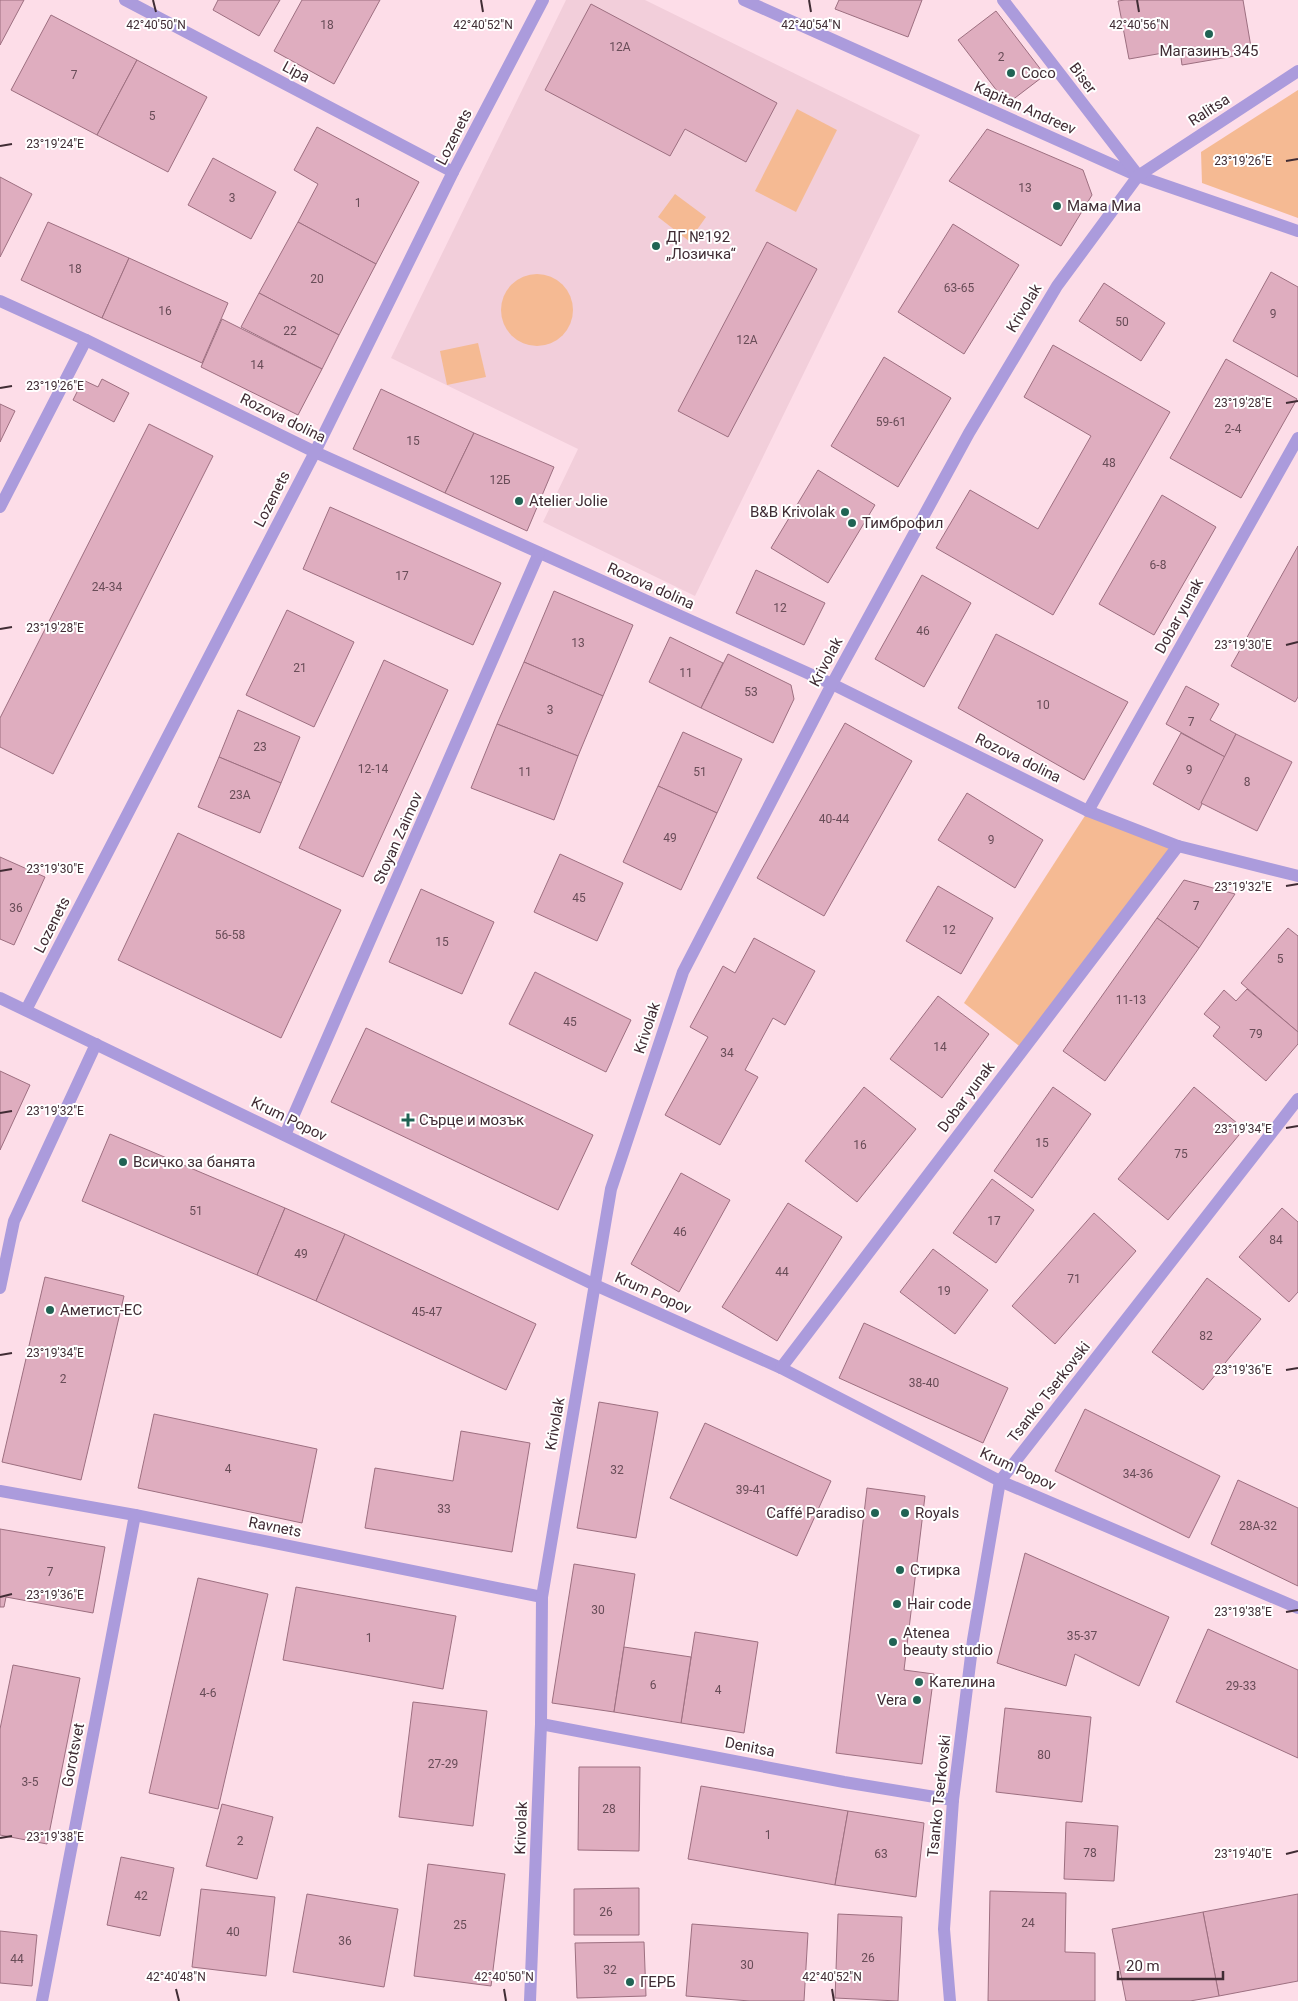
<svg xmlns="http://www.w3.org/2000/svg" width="1298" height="2001" font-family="Roboto,sans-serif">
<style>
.built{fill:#f2ceda}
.green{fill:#f5ba93}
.building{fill:#dfadbf;stroke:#9d6f80}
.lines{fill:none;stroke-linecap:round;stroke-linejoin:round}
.service{stroke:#ab9bdc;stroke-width:12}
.minor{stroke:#ab9bdc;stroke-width:12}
.ticks{fill:none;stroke:#402c34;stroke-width:2}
.poi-dot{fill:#206354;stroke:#fff;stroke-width:2}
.labels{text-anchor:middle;stroke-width:4;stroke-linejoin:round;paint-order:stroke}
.number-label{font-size:12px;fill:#684c57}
.poi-label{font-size:15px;fill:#402c34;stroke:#fff;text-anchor:start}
.street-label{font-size:15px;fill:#402c34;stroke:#fff}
.ticks-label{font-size:12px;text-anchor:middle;fill:#402c34;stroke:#fff;stroke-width:4;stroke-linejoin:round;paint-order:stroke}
</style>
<rect width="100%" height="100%" fill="#fddde8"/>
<polygon class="built" points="566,0 645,0 920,135 695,596 543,522 578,449 391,358"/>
<g class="green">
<polygon points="1298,90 1298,218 1202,183 1201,152"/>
<polygon points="797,109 837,130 796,212 755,191"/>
<polygon points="675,194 706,217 689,241 658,217"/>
<circle cx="537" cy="310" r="36"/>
<polygon points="478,343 486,377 447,385 440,351"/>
<polygon points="1088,811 1178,846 1023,1049 964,1003"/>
</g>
<g class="building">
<polygon points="0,0 24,0 0,45"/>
<polygon points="218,0 280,0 259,36 213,10"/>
<polygon points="302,0 380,0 334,84 274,51"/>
<polygon points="839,0 922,0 908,37 835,9"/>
<polygon points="1125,0 1243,0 1252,53 1182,65 1180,50 1129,59 1118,1"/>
<polygon points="591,4 777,103 746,162 685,129 670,156 545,90"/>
<polygon points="996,11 1045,75 1007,104 958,40"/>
<polygon points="51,15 137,60 97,135 11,90"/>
<polygon points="137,60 207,97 168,172 97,135"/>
<polygon points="317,127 419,182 376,264 298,222 318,184 294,170"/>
<polygon points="987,129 1083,170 1092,195 1061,246 949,181"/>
<polygon points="213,158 276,192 251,239 188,205"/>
<polygon points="0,177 32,194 0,257"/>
<polygon points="48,222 129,258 102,318 21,280"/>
<polygon points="298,222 376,264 339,335 259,293"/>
<polygon points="953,224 1019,265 964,354 898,312"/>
<polygon points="767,242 817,269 728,437 678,411"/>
<polygon points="129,258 228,303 202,363 102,318"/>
<polygon points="1271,272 1298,287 1298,377 1233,341"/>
<polygon points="1104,283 1165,323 1141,361 1079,321"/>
<polygon points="259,293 339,335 322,369 241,327"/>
<polygon points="222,319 322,369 298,415 201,367"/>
<polygon points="1053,345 1170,412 1053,615 936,548 970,490 1038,529 1091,436 1024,397"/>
<polygon points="884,357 951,398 898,487 831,446"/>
<polygon points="1226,359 1297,399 1241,498 1170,458"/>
<polygon points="102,379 129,393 114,422 73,400 83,380 98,387"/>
<polygon points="381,389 474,433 445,493 353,449"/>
<polygon points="0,404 15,411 0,442"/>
<polygon points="149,424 213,456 53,774 0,747 0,718"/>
<polygon points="474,433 554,467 527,531 445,493"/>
<polygon points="818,470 875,505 828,583 771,548"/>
<polygon points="1162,495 1216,527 1154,635 1099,604"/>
<polygon points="330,507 501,583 473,645 303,569"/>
<polygon points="1298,546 1298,697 1295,702 1231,666"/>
<polygon points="756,570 825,603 804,645 736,613"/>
<polygon points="922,575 971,603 924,687 875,659"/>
<polygon points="554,591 633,625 603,696 524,662"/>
<polygon points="287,610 354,642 314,727 246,695"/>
<polygon points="996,634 1128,702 1084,780 958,708"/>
<polygon points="670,637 723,663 701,708 649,682"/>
<polygon points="728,654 791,685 794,699 773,743 701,708"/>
<polygon points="384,660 448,690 363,877 299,848"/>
<polygon points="524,662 603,696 578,756 497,724"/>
<polygon points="1186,686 1219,704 1210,720 1236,734 1225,757 1166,724"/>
<polygon points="238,710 300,737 281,783 219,757"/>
<polygon points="845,723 912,761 824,916 757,878"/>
<polygon points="497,724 578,756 554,820 471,788"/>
<polygon points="683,732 742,759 717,813 658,786"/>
<polygon points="1181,733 1225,757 1199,810 1153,784"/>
<polygon points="1236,734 1292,762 1257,831 1201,803"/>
<polygon points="219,757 281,783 260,833 198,807"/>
<polygon points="658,786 717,813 681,890 623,862"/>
<polygon points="967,793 1043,840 1015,888 938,840"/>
<polygon points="178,833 341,910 281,1038 118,960"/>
<polygon points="560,854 623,883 597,941 534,912"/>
<polygon points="0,857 45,877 14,945 0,939"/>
<polygon points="1184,880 1235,894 1199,948 1157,918"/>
<polygon points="938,886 993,918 961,974 906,941"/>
<polygon points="421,889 494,922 462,994 389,962"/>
<polygon points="1157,918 1199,948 1105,1081 1063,1051"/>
<polygon points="1288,928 1298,936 1298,1032 1241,983"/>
<polygon points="754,938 815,971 785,1025 773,1018 745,1070 758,1077 720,1145 665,1115 708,1037 690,1027 723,966 735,973"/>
<polygon points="535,972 631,1020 606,1072 509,1024"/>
<polygon points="1247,989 1298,1032 1298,1044 1266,1081 1213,1036 1220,1027 1204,1014 1224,990 1236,1001"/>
<polygon points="938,996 989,1034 942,1098 890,1059"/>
<polygon points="366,1028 593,1135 558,1210 331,1102"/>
<polygon points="0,1071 30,1085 0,1150"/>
<polygon points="864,1087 916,1129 857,1202 805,1161"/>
<polygon points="1053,1087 1091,1114 1032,1198 994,1171"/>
<polygon points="1194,1087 1244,1129 1168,1220 1118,1179"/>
<polygon points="110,1134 285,1208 257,1275 82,1201"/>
<polygon points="681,1173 730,1200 679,1292 631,1264"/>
<polygon points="992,1179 1034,1210 996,1263 953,1233"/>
<polygon points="788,1203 842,1237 777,1341 722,1307"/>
<polygon points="285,1208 345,1234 316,1301 257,1275"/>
<polygon points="1282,1208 1298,1222 1298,1292 1289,1302 1239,1257"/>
<polygon points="1094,1213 1136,1251 1055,1344 1012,1306"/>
<polygon points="345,1234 536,1324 506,1390 316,1301"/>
<polygon points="933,1249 988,1290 955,1334 900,1292"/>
<polygon points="45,1277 124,1296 81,1480 2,1462"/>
<polygon points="1207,1278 1261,1319 1203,1390 1152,1352"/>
<polygon points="864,1323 1008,1388 983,1443 839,1378"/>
<polygon points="599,1402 658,1412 636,1538 577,1528"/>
<polygon points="1085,1409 1220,1476 1189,1538 1055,1471"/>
<polygon points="154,1414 317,1449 302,1523 138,1488"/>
<polygon points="705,1423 831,1481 797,1556 670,1498"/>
<polygon points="461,1431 530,1443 512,1552 365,1528 375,1468 453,1481"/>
<polygon points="1238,1480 1298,1508 1298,1586 1211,1544"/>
<polygon points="867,1488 925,1496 904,1670 934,1674 922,1764 836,1753"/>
<polygon points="0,1529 105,1547 93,1613 6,1597 4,1607 0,1607"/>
<polygon points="1025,1553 1169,1617 1139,1686 1075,1654 1066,1686 997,1663"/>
<polygon points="574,1564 635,1574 614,1712 552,1703"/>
<polygon points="198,1578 268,1594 218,1809 149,1793"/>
<polygon points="296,1587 456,1616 443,1689 283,1660"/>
<polygon points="1208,1629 1298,1670 1298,1758 1176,1702"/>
<polygon points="695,1632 758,1642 744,1733 681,1723"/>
<polygon points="624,1647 691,1657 681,1723 614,1712"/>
<polygon points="13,1665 80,1678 47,1844 0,1835 0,1729"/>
<polygon points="413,1702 487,1711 473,1826 399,1817"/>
<polygon points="1005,1708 1091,1717 1082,1802 996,1792"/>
<polygon points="579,1767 640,1767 639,1851 578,1850"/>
<polygon points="701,1786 848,1811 835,1885 688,1859"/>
<polygon points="222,1804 273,1817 257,1879 206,1866"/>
<polygon points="848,1811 924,1823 916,1897 835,1885"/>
<polygon points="1066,1822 1118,1826 1114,1881 1064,1879"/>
<polygon points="121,1857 174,1868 160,1936 107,1925"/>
<polygon points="428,1864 505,1874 491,1986 414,1976"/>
<polygon points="639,1888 639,1935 574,1935 574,1889"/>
<polygon points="201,1889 275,1897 266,1976 192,1967"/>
<polygon points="990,1891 1066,1893 1065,1952 1095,1953 1095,2001 988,2001"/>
<polygon points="307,1894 398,1909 384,1987 293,1972"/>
<polygon points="1298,1894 1298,1981 1219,1996 1203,1912"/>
<polygon points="1203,1912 1219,1996 1190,2001 1126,2001 1112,1929"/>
<polygon points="838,1914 902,1917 898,2001 835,1998"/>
<polygon points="692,1924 808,1933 804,2001 750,2001 686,1996"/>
<polygon points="0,1931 37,1935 32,1986 0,1983"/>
<polygon points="644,1942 646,1996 577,1998 575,1943"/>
</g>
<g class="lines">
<polyline class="service" points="0,507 86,340"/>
<g class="minor">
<polyline points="125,0 453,172"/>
<polyline points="744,0 1138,176 1298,231"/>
<polyline points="1003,0 1137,174"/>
<polyline points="0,301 86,340 315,452 832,684 1088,811 1178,846 1298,876"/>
<polyline points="1088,811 1298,438"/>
<polyline points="0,998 595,1285 781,1368 1000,1481 1298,1608"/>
<polyline points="26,1010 315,452 453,172 543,0"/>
<polyline points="285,1135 539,553"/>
<polyline points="0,1288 14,1221 96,1044"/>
<polyline points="781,1368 1178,846"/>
<polyline points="0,1491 135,1515 542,1597"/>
<polyline points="541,1724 844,1782 953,1800"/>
<polyline points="42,2001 135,1515"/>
<polyline points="530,2001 541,1724 542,1597 611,1189 683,972 832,684 969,433 1057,286 1138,176 1298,71"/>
<polyline points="950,2001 944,1929 953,1800 973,1640 1000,1481 1298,1099"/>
</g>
</g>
<path class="ticks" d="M153 0 156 12M481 0 483 12M809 0 811 12M1137 0 1139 12M0 146 12 144M1286 161 1298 159M0 388 12 386M1286 403 1298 401M0 629 12 627M1286 645 1298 642M0 871 12 869M1286 886 1298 884M0 1113 12 1111M1286 1128 1298 1126M0 1355 12 1353M1286 1370 1298 1368M0 1597 12 1594M1286 1612 1298 1610M0 1838 12 1836M1286 1854 1298 1851M176 1989 179 2001M504 1989 506 2001M832 1989 834 2001"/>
<g class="poi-dot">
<circle cx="1209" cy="34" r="5"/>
<circle cx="1011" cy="73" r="5"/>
<circle cx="1057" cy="206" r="5"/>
<circle cx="656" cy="246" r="5"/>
<circle cx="519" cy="501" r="5"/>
<circle cx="845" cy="512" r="5"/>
<circle cx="852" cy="523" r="5"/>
<path d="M405.5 1112.5h5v5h5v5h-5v5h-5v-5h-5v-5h5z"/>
<circle cx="123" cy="1162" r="5"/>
<circle cx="50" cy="1310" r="5"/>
<circle cx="875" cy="1513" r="5"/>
<circle cx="905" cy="1513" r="5"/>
<circle cx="900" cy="1570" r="5"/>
<circle cx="897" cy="1604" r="5"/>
<circle cx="893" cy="1642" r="5"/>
<circle cx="919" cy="1682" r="5"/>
<circle cx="917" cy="1700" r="5"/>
<circle cx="630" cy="1982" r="5"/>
</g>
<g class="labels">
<g class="number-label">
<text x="327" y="29">18</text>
<text x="620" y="51">12А</text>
<text x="1001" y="61">2</text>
<text x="74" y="79">7</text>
<text x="152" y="120">5</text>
<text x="1025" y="192">13</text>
<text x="232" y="202">3</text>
<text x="358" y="207">1</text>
<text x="75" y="273">18</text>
<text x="317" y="283">20</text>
<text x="959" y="292">63-65</text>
<text x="165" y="315">16</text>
<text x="1273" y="318">9</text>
<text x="1122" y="326">50</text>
<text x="290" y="335">22</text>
<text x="747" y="344">12А</text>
<text x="257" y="369">14</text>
<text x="891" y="426">59-61</text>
<text x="1233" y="433">2-4</text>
<text x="413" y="445">15</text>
<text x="1109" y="467">48</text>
<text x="500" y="484">12Б</text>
<text x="1158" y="569">6-8</text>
<text x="402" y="580">17</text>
<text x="107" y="591">24-34</text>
<text x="780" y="612">12</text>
<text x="923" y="635">46</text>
<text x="578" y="647">13</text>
<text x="300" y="672">21</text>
<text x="686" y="677">11</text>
<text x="751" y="696">53</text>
<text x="1043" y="709">10</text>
<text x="550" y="714">3</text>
<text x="1191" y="726">7</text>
<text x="260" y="751">23</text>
<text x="373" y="773">12-14</text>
<text x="1189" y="774">9</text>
<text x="525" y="776">11</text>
<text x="700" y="776">51</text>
<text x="1247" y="786">8</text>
<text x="240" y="799">23А</text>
<text x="834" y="823">40-44</text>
<text x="670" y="842">49</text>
<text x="991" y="844">9</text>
<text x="579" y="902">45</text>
<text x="1196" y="910">7</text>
<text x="16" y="912">36</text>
<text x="949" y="934">12</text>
<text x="230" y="939">56-58</text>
<text x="442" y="946">15</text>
<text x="1280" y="963">5</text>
<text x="1131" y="1004">11-13</text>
<text x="570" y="1026">45</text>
<text x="1256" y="1038">79</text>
<text x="940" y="1051">14</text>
<text x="727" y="1057">34</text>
<text x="1042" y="1147">15</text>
<text x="860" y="1149">16</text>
<text x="1181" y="1158">75</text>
<text x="196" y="1215">51</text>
<text x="994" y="1225">17</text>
<text x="680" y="1236">46</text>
<text x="1276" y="1244">84</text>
<text x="301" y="1258">49</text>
<text x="782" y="1276">44</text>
<text x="1074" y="1283">71</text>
<text x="944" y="1295">19</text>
<text x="427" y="1316">45-47</text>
<text x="1206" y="1340">82</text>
<text x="63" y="1383">2</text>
<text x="924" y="1387">38-40</text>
<text x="228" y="1473">4</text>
<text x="617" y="1474">32</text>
<text x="1138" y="1478">34-36</text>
<text x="751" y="1494">39-41</text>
<text x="444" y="1513">33</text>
<text x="1258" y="1530">28А-32</text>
<text x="50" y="1576">7</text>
<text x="598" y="1614">30</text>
<text x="1082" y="1640">35-37</text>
<text x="369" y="1642">1</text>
<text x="653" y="1689">6</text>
<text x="1241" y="1690">29-33</text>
<text x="718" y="1694">4</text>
<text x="208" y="1697">4-6</text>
<text x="1044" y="1759">80</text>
<text x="443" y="1768">27-29</text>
<text x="30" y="1786">3-5</text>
<text x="609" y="1813">28</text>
<text x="768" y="1839">1</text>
<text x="240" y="1845">2</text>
<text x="1090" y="1857">78</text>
<text x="881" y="1858">63</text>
<text x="141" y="1900">42</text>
<text x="606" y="1916">26</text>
<text x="1028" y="1927">24</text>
<text x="460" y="1929">25</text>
<text x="233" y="1936">40</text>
<text x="345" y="1945">36</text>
<text x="868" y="1962">26</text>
<text x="17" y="1963">44</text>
<text x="747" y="1969">30</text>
<text x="610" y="1974">32</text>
</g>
<g class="poi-label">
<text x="1209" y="56" text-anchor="middle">Магазинъ 345</text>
<text x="1021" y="78">Coco</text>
<text x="1067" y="211">Мама Миа</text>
<text x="666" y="242">ДГ №192<tspan x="666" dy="17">„Лозичка“</tspan></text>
<text x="529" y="506">Atelier Jolie</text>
<text x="835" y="517" text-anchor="end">B&amp;B Krivolak</text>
<text x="862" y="528">Тимброфил</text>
<text x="419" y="1125">Сърце и мозък</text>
<text x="133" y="1167">Всичко за банята</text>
<text x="60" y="1315">Аметист-ЕС</text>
<text x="865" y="1518" text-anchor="end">Caffé Paradiso</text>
<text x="915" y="1518">Royals</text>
<text x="910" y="1575">Стирка</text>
<text x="907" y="1609">Hair code</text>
<text x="903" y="1638">Atenea<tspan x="903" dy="17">beauty studio</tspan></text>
<text x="929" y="1687">Кателина</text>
<text x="907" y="1705" text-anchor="end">Vera</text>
<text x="640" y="1987">ГЕРБ</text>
</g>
<g class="street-label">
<text transform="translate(296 72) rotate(28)" y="5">Lipa</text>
<text transform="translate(1083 78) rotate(53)" y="5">Biser</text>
<text transform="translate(1025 108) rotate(24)" y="5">Kapitan Andreev</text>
<text transform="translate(1209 110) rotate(-33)" y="5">Ralitsa</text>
<text transform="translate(454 137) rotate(-63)" y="5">Lozenets</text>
<text transform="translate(1024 308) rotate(-59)" y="5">Krivolak</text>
<text transform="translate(283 418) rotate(26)" y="5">Rozova dolina</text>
<text transform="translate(272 499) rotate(-63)" y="5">Lozenets</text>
<text transform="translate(651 586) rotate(24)" y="5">Rozova dolina</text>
<text transform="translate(1179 616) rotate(-61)" y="5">Dobar yunak</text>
<text transform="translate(826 662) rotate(-62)" y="5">Krivolak</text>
<text transform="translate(1018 758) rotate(26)" y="5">Rozova dolina</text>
<text transform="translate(398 838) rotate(-66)" y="5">Stoyan Zaimov</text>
<text transform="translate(52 925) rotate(-63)" y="5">Lozenets</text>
<text transform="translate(647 1028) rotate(-72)" y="5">Krivolak</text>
<text transform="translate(966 1097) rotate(-53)" y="5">Dobar yunak</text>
<text transform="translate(289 1119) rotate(26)" y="5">Krum Popov</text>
<text transform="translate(653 1293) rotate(24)" y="5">Krum Popov</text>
<text transform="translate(1049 1392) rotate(-52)" y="5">Tsanko Tserkovski</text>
<text transform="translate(555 1424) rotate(-80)" y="5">Krivolak</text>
<text transform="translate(1018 1469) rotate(25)" y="5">Krum Popov</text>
<text transform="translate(275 1527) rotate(11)" y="5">Ravnets</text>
<text transform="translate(750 1747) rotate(11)" y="5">Denitsa</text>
<text transform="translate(73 1755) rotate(-79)" y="5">Gorotsvet</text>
<text transform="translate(939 1796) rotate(-84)" y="5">Tsanko Tserkovski</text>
<text transform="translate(521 1828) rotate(-88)" y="5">Krivolak</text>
</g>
</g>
<g class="ticks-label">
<text x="156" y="29">42°40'50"N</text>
<text x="483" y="29">42°40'52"N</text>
<text x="811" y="29">42°40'54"N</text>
<text x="1139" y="29">42°40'56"N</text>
<text x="55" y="148">23°19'24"E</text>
<text x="1243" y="165">23°19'26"E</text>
<text x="55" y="390">23°19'26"E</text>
<text x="1243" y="407">23°19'28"E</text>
<text x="55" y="632">23°19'28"E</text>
<text x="1243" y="649">23°19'30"E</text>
<text x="55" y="873">23°19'30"E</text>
<text x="1243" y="891">23°19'32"E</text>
<text x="55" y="1115">23°19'32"E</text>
<text x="1243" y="1133">23°19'34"E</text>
<text x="55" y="1357">23°19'34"E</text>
<text x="1243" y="1374">23°19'36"E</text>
<text x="55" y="1599">23°19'36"E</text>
<text x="1243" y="1616">23°19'38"E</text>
<text x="55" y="1841">23°19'38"E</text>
<text x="1243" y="1858">23°19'40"E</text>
<text x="176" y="1981">42°40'48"N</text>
<text x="504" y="1981">42°40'50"N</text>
<text x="832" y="1981">42°40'52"N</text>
</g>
<path d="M1118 1971v8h105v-8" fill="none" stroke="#402c34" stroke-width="2.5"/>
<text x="1126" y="1971" font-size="15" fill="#402c34" stroke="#ffffff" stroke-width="4" paint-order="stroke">20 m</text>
</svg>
